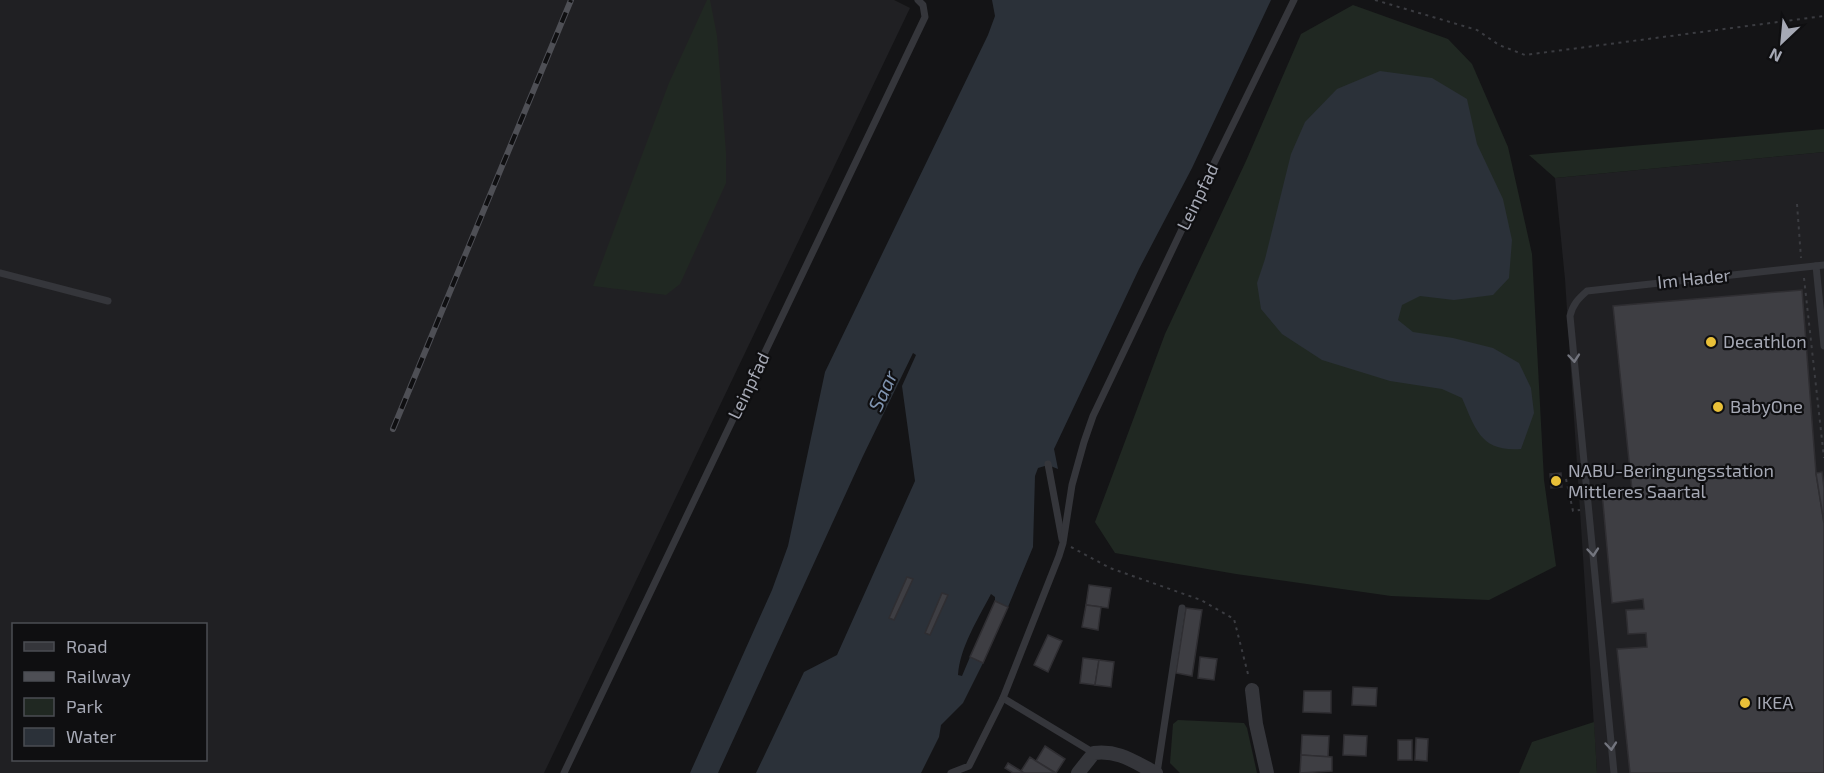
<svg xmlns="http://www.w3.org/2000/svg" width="1824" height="773" font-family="'Exo 2',sans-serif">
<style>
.built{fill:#202023;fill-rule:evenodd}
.green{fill:#202822}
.water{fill:#2b3139;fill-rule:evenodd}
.building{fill:#3e3e43;stroke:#2f2e32;stroke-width:1.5}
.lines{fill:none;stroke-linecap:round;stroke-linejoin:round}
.path{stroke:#3b3c41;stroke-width:2;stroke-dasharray:3 4.5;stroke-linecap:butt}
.service{stroke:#35363b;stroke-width:7}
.minor{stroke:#35363b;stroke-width:14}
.rail-casing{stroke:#4e4f55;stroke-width:6}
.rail{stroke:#0f0f11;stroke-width:4;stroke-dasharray:11;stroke-linecap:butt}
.oneway{stroke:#73757e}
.poi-dot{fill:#e9c038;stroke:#0f0f11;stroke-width:2}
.labels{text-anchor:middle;stroke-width:4.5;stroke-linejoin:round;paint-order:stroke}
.street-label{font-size:18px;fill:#a6a9b5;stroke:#0f0f11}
.poi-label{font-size:18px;fill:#a6a9b5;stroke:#0f0f11;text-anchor:start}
.water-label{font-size:20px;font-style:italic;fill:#7f93af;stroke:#0f0f11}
</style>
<rect width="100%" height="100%" fill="#141416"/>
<g class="built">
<path d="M0 0H894L910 8 544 773H0ZM14 624H206V760H14Z"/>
<polygon points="1824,152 1824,773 1597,773 1565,279 1555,178"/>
</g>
<g class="green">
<polygon points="707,0 710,0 717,36 726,153 726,183 680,284 666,295 593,286 669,83"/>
<polygon points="1353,5 1448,39 1472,64 1508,147 1532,254 1544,480 1556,566 1489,600 1391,596 1236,574 1115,553 1095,522 1165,334 1246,161 1301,34"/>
<polygon points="1824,129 1824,152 1555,178 1529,155"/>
<polygon points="1178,720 1244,723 1247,728 1257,773 1180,773 1170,763 1173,724"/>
<polygon points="1594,722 1597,773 1519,773 1532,742"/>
</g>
<g class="water">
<path d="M992 0H1271L1192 168 1139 269 1054 449 1058 469 1048 465 1038 468 1035 476 1033 547 1008 607 995 601V597L991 594C978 619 960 647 958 675L962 676 970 657 983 663 963 703 941 725 939 737 921 773H756L804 672 837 655 915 481 902 386 916 355 913 353 863 456 718 773H690L772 590 788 546 825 372 988 35 995 16ZM908 577 912 580 894 620 889 618ZM942 593 947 595 930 635 925 633Z"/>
<path d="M1380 71 1432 78 1467 99 1477 144 1503 199 1512 240 1509 278 1493 295 1454 300 1420 296 1402 305 1398 320 1413 332 1453 338 1493 348 1519 363 1531 388 1534 413 1521 449C1481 452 1476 430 1462 398L1442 389 1390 381 1322 360 1282 334 1261 309 1257 283 1265 259 1291 154 1305 122 1337 89Z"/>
</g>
<g class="building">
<polygon points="1802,290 1816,473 1824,523 1824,773 1630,773 1617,649 1647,647 1646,633 1628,634 1626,610 1644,609 1643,599 1612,603 1602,492 1632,490 1613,306"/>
<polygon points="1822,472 1824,488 1824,523 1816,473"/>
<polygon points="1561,473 1562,487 1551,488 1550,474"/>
<polygon points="907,577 913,579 894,620 889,618"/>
<polygon points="1089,585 1111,588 1108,608 1086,605"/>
<polygon points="942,593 948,595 930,635 925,633"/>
<polygon points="995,601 1008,607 983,663 970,657"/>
<polygon points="1086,605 1101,607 1098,630 1082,627"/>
<polygon points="1186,608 1202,610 1192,676 1176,673"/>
<polygon points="1048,635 1062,641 1048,672 1034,665"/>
<polygon points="1200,657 1217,659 1214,680 1198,678"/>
<polygon points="1083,658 1099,660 1095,685 1080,683"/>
<polygon points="1099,660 1114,662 1111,687 1095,685"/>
<polygon points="1353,687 1377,688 1376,706 1352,705"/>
<polygon points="1304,691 1331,691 1331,713 1303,712"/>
<polygon points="1302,735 1329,736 1328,757 1301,755"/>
<polygon points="1344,735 1367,736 1366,756 1343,755"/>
<polygon points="1416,738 1428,739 1427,761 1415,760"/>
<rect x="1398" y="740" width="14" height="20"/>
<polygon points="1045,746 1065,759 1056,773 1036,761"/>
<polygon points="1301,755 1332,757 1332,771 1300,773"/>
<polygon points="1030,757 1036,761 1055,773 1024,773 1021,771"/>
<polygon points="1008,763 1021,771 1024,773 1013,773 1005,768"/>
</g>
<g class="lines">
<g class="path">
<polyline points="1375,0 1477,30 1499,45 1525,55 1824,16"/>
<polyline points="1797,204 1801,258"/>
<polyline points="1804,278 1824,458"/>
<polyline points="1566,479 1573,511 1580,510"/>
<polyline points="1071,547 1110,568 1201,600 1234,619 1249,678"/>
</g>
<g class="service">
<polyline points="1816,266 1824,346"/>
<polyline points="0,273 108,301"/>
<polyline points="1048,464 1062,539"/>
<polyline points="1003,698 1094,753"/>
<polyline points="564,773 925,17 923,5 918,0"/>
<polyline points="951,773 969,766 1003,698 1059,556 1063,543 1072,485 1084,442 1093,416 1195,202 1294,0"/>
<polyline points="1157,773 1182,608"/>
<path d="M1614 773 1570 316C1573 304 1578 299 1587 291L1824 265"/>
</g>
<g class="minor">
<polyline points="1252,690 1256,724 1267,773"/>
<path d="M1078 773 1094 753C1119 750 1134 762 1156 773"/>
</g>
<g class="rail-casing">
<polyline id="rail" points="393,429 571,0"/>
</g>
<use href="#rail" class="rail"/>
</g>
<defs><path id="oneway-chevron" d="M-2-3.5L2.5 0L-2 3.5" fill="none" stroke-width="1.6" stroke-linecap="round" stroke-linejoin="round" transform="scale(1.5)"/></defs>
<g class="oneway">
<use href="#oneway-chevron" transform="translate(1574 358) rotate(85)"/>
<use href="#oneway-chevron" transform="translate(1593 552) rotate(85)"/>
<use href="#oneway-chevron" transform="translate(1611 746) rotate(85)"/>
</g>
<g class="poi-dot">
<circle cx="1711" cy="342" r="6"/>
<circle cx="1718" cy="407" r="6"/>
<circle cx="1556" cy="481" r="6"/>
<circle cx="1745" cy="703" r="6"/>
</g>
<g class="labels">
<g class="street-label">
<text transform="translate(1198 197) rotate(-64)" y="6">Leinpfad</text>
<text transform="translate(1694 279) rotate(-6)" y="6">Im Hader</text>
<text transform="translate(749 386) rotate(-64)" y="6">Leinpfad</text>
</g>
<g class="poi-label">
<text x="1723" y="348">Decathlon</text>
<text x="1730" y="413">BabyOne</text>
<text x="1568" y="477">NABU-Beringungsstation<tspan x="1568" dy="21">Mittleres Saartal</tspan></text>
<text x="1757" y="709">IKEA</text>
</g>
<g class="water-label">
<text transform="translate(883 391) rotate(-65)" y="7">Saar</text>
</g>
</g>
<rect x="12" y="623" width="195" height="138" fill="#0f0f11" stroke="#4b4d53" stroke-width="1.5"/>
<rect x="24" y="642" width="30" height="9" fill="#35363b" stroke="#4b4d53" stroke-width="1.5"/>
<text x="66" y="653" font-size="18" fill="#a6a9b5">Road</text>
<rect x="24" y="672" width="30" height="9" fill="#4e4f55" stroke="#4b4d53" stroke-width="1.5"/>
<text x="66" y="683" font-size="18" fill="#a6a9b5">Railway</text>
<rect x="24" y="698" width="30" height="18" fill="#202822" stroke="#4b4d53" stroke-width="1.5"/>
<text x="66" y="713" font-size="18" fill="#a6a9b5">Park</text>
<rect x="24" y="728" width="30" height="18" fill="#2b3139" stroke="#4b4d53" stroke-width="1.5"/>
<text x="66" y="743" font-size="18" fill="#a6a9b5">Water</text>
<g transform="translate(1782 42) rotate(206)" stroke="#0f0f11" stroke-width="4.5" paint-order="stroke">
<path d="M0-4.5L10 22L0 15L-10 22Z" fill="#a6a9b5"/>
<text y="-9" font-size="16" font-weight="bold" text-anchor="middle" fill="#a6a9b5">N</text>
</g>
</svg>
